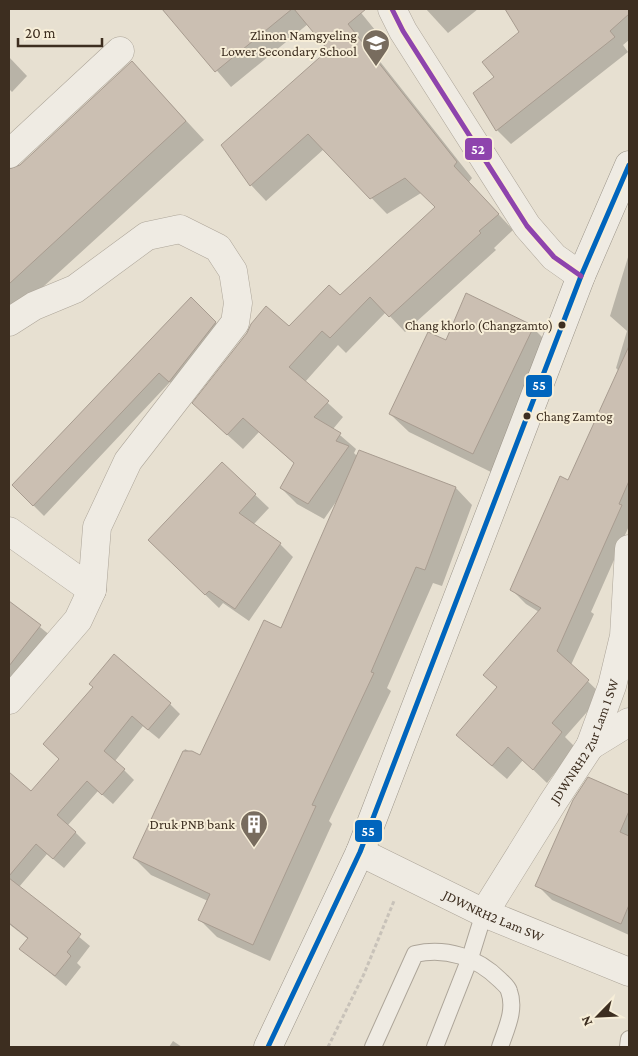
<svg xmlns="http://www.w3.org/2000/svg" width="638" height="1056" font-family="'Crimson Pro',serif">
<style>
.shadow{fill:#0003}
.building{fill:#cbbfb2;stroke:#a89c90}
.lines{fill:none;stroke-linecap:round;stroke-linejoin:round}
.lane-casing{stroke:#ada599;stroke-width:18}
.street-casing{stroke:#ada599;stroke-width:29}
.secondary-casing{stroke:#9c958a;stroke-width:29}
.path{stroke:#c8c2b9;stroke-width:3;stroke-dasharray:4 2.5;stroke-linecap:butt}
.lane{stroke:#efebe3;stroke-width:16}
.street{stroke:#efebe3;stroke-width:28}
.secondary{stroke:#efebe3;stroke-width:28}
.bus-1-casing{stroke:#f7eed8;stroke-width:9}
.bus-2-casing{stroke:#f7eed8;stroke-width:9}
.bus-1{stroke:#0065bd;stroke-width:5}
.bus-2{stroke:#8e44ad;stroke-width:5}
.bus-dot{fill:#3d2e20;stroke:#f7eed8;stroke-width:2}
.labels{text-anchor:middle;stroke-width:4;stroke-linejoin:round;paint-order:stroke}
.bus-label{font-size:13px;fill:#3d2e20;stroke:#f7eed8;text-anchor:end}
.poi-label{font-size:14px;fill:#3d2e20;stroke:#f7eed8;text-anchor:end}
.street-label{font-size:14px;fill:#3d2e20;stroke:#f7eed8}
.line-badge{stroke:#f7eed8;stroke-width:2}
.badge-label{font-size:14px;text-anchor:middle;font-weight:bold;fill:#fff}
</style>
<rect width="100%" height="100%" fill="#e7e0d1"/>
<g class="shadow">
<polygon points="164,9 358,9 375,30 363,40 472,178 469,182 513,230 494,248 496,250 405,332 386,312 346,353 338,345 305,382 343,417 333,429 356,449 354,453 358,457 456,488 472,505 442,586 433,583 387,688 391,691 329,821 332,824 270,961 217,937 200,920 208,901 151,875 134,858 185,749 200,757 282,630 338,499 324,519 297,504 281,488 295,464 259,432 243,449 210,419 289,328 340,297 436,207 421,193 387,214 324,149 266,201 251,185 330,50 308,24 231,87"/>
<polygon points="426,9 478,9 448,33"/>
<polygon points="506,9 629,9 629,40 623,45 628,52 511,144 497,130 496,78 521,32"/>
<polygon points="9,57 27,76 12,92 9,89"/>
<polygon points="132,62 204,140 9,318 9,155 16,162 10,172 20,166"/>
<polygon points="629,254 629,526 591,612 594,614 571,665 602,695 565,737 575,747 547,783 523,760 507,779 472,749 498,688 484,675 539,612 526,604 512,590 569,482 619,371 616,368 627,331 610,316"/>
<polygon points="191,299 226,333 180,392 170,382 44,516 13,485"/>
<polygon points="533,328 551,346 491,472 409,432 390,414 447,342"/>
<polygon points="222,463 269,508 253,525 280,544 293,557 249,621 223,603 219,608 163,554"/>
<polygon points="9,602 51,636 9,691"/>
<polygon points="94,688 170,704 180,714 159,739 143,726 115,761 134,780 113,804 98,791 68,825 86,843 64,868 47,854 19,887 90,946 77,963 81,967 66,986 21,949 28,939 9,924 9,829 13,824 9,821 9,792 18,782 31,793 61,760"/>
<polygon points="589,778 629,796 629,935 552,900 537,885"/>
<polygon points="173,1041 182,1047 169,1047"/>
</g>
<g class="building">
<polygon points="162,9 292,9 215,72"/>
<polygon points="294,9 366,9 348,24 457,162 454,166 499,214 479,231 481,233 389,317 370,297 330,338 322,331 289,367 329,401 314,417 341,433 336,441 349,446 308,504 280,488 294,463 243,418 227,435 192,403 247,333 251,324 266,306 289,326 329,285 340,295 435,207 405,178 370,199 308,134 250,186 221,145 328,50"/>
<polygon points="505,9 629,9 629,14 610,31 615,37 496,131 473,93 494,77 482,62 519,32"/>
<polygon points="132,61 186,121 9,284 9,169 20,165"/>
<polygon points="466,293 534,326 473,454 389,414 428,332 446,340"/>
<polygon points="191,297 216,322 169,382 159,373 33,506 12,485"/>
<polygon points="629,346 629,481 619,504 622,505 557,651 589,680 552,723 562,732 533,770 508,747 492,766 456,735 497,687 483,675 541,608 510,590 560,476 568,480"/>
<polygon points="359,450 456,487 425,570 416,567 371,672 374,673 312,805 316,806 253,945 198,920 210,894 133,858 183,751 192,751 200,755 264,620 281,628"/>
<polygon points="222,462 256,494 239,513 281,543 235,609 209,591 205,595 148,540"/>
<polygon points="9,601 41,625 9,666"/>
<polygon points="114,654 171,703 148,730 132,716 104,751 125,769 102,795 87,781 57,815 76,832 53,859 36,844 9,876 9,772 31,791 59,759 43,744 93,687 89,684"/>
<polygon points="588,777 629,795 629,811 620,832 629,836 629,905 621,924 535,886 573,800"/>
<polygon points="9,878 81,934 67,952 71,956 55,976 19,949 28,938 9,923"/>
</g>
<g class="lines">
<g class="lane-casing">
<g id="lane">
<path d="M373 1047 415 954C446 947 477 957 500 980 503 983 508 987 509 991 516 1010 506 1029 500 1047"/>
<polyline points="435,1047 470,958 484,913"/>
<polyline points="628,1047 629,1039"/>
</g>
</g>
<g class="street-casing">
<g id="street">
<polyline points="392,9 403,31 527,226 554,257 581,276"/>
<polyline points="9,154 120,51"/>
<polyline points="9,322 34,306 75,289 147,236 180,229 218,248 233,271 238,303 235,323 128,461 97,527 92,590 78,620 9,700"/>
<polyline points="9,531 92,590"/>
<polyline points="590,746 629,722"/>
<path id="s1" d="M360 852 484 913 629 972"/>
<path id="s2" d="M484 913 553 802 590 746 612 686 624 636 629 549"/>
</g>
</g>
<g class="secondary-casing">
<polyline id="secondary" points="268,1047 360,852 581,276 629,165"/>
</g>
<polyline class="path" points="328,1047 364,974 394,901"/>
<use href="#lane" class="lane"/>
<use href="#street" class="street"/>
<use href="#secondary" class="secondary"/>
<g class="bus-1-casing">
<polyline id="bus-1" points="268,1047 360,852 581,276 629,165"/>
</g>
<g class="bus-2-casing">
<polyline id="bus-2" points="392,9 403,31 527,226 554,257 581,276"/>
</g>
<use href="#bus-1" class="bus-1"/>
<use href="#bus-2" class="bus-2"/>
</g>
<defs>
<g id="school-pin" transform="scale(1.4375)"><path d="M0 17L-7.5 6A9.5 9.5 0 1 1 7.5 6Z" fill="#786c5e" stroke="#f7eed8"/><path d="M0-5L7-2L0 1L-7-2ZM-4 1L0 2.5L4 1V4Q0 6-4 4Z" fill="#fff"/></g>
<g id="building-pin" transform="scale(1.4375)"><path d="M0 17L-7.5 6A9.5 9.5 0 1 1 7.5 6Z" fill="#786c5e" stroke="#f7eed8"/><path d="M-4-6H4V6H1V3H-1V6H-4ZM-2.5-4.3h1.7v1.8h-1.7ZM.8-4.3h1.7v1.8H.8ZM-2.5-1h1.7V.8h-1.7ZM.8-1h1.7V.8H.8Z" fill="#fff"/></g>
</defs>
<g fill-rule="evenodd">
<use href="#school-pin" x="376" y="43"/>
<use href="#building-pin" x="254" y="824"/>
</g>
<g class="bus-dot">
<circle cx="562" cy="325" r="4.5"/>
<circle cx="527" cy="416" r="4.5"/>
</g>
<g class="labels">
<g class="bus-label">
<text x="553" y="330">Chang khorlo (Changzamto)</text>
<text x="536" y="421" text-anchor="start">Chang Zamtog</text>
</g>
<g class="poi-label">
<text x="357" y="40">Zlinon Namgyeling<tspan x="357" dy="16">Lower Secondary School</tspan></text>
<text x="235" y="829">Druk PNB bank</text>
</g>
<g class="street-label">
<text dy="5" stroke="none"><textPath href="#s2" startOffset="200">JDWNRH2 Zur Lam 1 SW</textPath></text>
<text dy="5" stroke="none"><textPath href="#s1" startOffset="148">JDWNRH2 Lam SW</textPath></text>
</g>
</g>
<g class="line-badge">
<rect x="464" y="137" width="29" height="24" rx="5" fill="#8e44ad"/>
<rect x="525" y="374" width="28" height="24" rx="5" fill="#0065bd"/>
<rect x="354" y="819" width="29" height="24" rx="5" fill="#0065bd"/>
</g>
<g class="badge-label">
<text x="478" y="154">52</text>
<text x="539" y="390">55</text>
<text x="368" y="836">55</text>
</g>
<rect width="638" height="1056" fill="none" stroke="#3d2e20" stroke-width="20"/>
<g transform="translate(598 1016) rotate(246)" stroke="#f7eed8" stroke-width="4" paint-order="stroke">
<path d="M0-4L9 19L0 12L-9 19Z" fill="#3d2e20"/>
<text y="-8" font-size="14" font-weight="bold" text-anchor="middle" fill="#3d2e20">N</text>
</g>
<path d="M18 38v8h84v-8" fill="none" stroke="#3d2e20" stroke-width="2.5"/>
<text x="25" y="38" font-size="15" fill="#3d2e20" stroke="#f7eed8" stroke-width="4" paint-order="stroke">20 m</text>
</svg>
